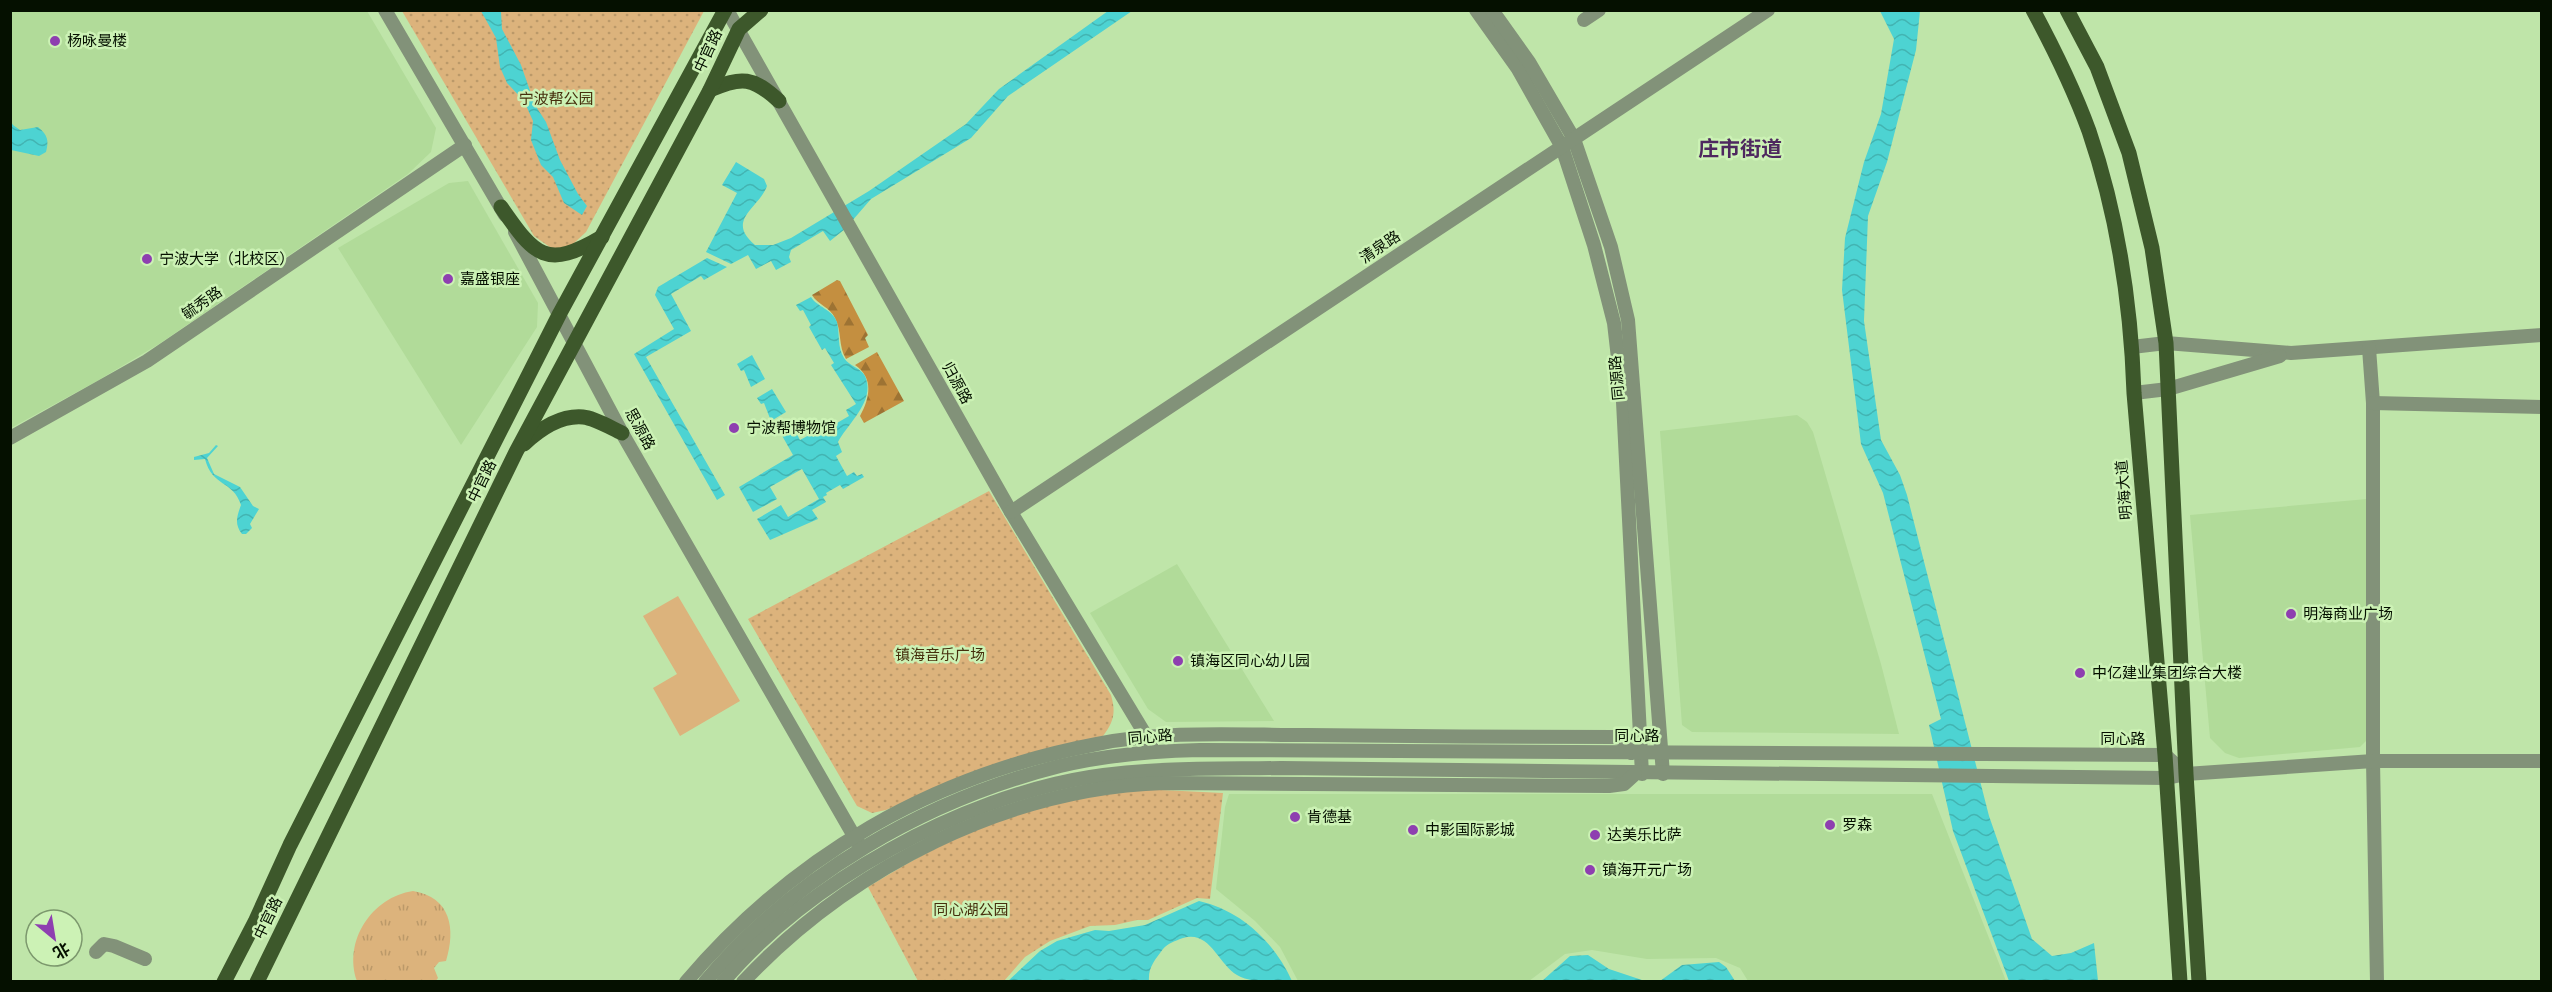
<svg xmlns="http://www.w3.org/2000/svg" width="2552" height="992" font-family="'Golos Text','Noto Sans SC',sans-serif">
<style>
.built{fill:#b1db99}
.grass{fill:url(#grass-tufts)}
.forest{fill:url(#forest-firs)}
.park{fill:url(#park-dots)}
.pitch{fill:#dcb37c}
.water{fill:url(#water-waves)}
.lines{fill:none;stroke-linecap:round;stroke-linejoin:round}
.minor{stroke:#829279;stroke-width:14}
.major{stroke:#3d582b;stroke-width:15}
.poi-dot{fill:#8e3fb0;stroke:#ccf2b5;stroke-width:2}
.labels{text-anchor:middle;stroke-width:5;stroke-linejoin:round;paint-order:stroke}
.poi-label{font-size:15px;fill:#051000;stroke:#ccf2b5;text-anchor:start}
.street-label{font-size:15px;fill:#051000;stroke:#ccf2b5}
.park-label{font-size:15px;fill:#462f0d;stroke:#ccf2b5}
.district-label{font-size:21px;font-weight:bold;fill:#4e285f;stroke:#ccf2b5}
</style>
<defs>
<pattern id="grass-tufts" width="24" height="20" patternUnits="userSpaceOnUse" patternTransform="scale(1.5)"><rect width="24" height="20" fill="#dcb37c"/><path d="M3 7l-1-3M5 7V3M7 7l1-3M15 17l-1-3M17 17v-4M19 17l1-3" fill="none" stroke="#bb9969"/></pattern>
<pattern id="forest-firs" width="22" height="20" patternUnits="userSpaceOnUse" patternTransform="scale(1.5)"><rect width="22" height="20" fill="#c48f40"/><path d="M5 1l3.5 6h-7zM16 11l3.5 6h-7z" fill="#9d7333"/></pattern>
<pattern id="park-dots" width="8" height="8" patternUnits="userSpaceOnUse" patternTransform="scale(1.5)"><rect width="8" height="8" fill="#dcb37c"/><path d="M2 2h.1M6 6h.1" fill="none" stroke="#bb9969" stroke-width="1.8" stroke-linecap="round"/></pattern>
<pattern id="water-waves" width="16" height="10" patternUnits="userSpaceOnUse" patternTransform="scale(1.5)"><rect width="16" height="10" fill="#4dd3d2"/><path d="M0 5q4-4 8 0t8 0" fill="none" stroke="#42b4b2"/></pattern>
</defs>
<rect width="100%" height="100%" fill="#bfe5a9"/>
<g class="built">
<polygon points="11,11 367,11 436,128 431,152 408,174 159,344 97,381 11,428"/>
<polygon points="468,181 538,303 537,327 461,445 338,248 449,183"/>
<polygon points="1797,415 1807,422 1813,432 1881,664 1899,734 1692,732 1682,725 1660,431"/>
<polygon points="2367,499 2366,741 2360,747 2239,758 2225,753 2210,738 2190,515"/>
<polygon points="1177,564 1274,721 1166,722 1148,709 1090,613"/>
<polygon points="1229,794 1932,794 2006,981 1748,981 1740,968 1716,958 1647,959 1592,950 1565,954 1529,981 1298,981 1280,947 1255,921 1216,889 1225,807"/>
</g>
<path class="grass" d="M413 891C451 897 456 929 446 961L439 962 434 968 438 978 435 982 357 981C343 941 372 897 413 891Z"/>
<g class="forest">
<path d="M837 280 840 281 868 335 865 338 869 347 846 359C838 346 842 331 835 318 830 307 818 305 812 295Z"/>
<path d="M877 352 904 401 864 423 860 416C870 398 874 378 855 365Z"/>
</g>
<g class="park">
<polygon points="402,11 704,10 704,11 586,232 572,245 554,250 534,236"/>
<path d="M989 491 1111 695C1116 712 1114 722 1103 736L972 772 886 810 872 813 857 806 748 619Z"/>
<path d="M1141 789 1223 793 1210 899 1197 898 1148 920H1137L1115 925 1090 926 1050 941 1025 957 1004 981H918L868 887C916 857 967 830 1020 813 1059 801 1101 795 1141 789Z"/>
</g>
<polygon class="pitch" points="678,596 740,701 680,736 653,688 677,674 643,616"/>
<g class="water">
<polygon points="481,11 501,12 502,29 521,65 535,105 546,122 560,160 578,194 587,206 582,215 564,203 553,177 541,165 531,140 533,121 524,101 507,83 500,67 496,38"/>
<path d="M1108 11H1132L1008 96 971 138 871 199 845 229 830 241 823 231 791 250 789 257 791 262 776 270 771 261 756 269 748 255 731 264 706 252 737 193 722 185 736 162 764 179 767 186C759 208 725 220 755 245H773L791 238 869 191 966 124 999 89Z"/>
<polygon points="1880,11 1920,11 1916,50 1887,162 1868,216 1864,321 1881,440 1900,475 1907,495 1989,816 2032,939 2052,956 2071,953 2094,943 2098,981 2009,981 1953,831 1929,725 1941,719 1883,493 1861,444 1842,290 1845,238 1864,162 1881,114 1894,39"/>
<path d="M10 120 13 125 20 130 38 127C48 135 49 141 46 152L39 156 11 150Z"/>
<polygon points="707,258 727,267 704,280 701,276 671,294 691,331 646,357 725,495 717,500 634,354 674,329 655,295 658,287"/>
<path d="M811 297C817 307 832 309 837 322 840 335 837 347 844 358 850 367 860 367 865 376 876 401 848 423 838 442L842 452 836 456 847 476 854 472 857 476 862 474 864 477 843 489 840 485 826 493 827 495 823 497 826 502 812 510 818 519 770 540 757 519 781 505 788 517 819 499 802 469 770 487 777 499 753 512 739 487 793 455 780 432 792 425 800 440 811 434 813 437 849 416 846 410 856 404 831 365 834 363 825 348 822 350 809 327 811 325 803 310 800 311 796 305Z"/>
<polygon points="752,355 765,379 751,387 744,370 741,371 737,364"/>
<polygon points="772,389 786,412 771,421 764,403 761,404 757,398"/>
<path d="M216 445 218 446 207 458 214 474 240 487 253 506 259 509 250 524 252 528 246 534H242C234 524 237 516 241 505 233 480 212 487 205 459L194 460V457L209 453Z"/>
<path d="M1199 901C1242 911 1274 942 1292 981 1275 982 1253 984 1237 975 1218 964 1210 930 1183 938 1175 941 1168 943 1163 949 1155 960 1148 967 1149 981H1008L1040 951 1057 941 1095 930 1109 931 1145 925Z"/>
<polygon points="1588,955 1609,969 1645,981 1542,981 1570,956"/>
<polygon points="1719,962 1726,967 1735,981 1660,981 1682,965"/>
</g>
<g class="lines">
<g class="minor">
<polyline points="385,10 505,215"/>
<polyline points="727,10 1011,512 1151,744"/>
<polyline points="1476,10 1518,69 1562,147 1594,245 1614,323 1623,402 1642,774"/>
<polyline points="1492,10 1529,62 1574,139 1611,247 1628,320 1663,774"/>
<polyline points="1584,20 1599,10"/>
<polyline points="515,232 622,433 858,843"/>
<polyline points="2132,347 2166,343 2291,353 2542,335"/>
<polyline points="2369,348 2373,403 2373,761 2377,982"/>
<polyline points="2134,393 2168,389 2280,356"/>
<polyline points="2373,403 2542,407"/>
<polyline points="10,438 147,361 465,145"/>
<polyline points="1011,512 1768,10"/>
<polyline points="96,952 104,944 114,946 145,959"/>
<path d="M686 982C794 855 933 775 1097 744 1166 730 1238 735 1308 735 1411 736 1513 737 1616 737L1625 742 1631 753"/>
<path d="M705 982C795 875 925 800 1060 766 1106 755 1153 751 1200 750L2165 755 2186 774"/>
<path d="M723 982C806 882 963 797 1090 777 1154 767 1217 769 1281 768L2167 778 2186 774 2373 761H2542"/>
<path d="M743 982C850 868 1007 788 1164 783L1609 786 1624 784 1635 774"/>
</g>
<g class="major">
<path d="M2033 10C2054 49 2074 90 2089 131 2118 216 2131 304 2134 393L2165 755 2180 982"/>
<polyline points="2067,10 2097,67 2129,153 2152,248 2166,343 2186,774 2199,982"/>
<path d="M710 90C742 76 753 77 779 101"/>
<path d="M501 207C535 256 546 270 602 237"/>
<path d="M524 444C540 429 560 415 583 417 595 418 611 428 622 433"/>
<polyline points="224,982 255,922 290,845 560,313 725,10"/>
<polyline points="257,982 516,452 710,90 739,29 761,10"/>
</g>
</g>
<g class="poi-dot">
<circle cx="55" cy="41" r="6"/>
<circle cx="147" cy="259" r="6"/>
<circle cx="448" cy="279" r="6"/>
<circle cx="734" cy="428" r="6"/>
<circle cx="2291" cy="614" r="6"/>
<circle cx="1178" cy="661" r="6"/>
<circle cx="2080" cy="673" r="6"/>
<circle cx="1295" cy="817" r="6"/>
<circle cx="1830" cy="825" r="6"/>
<circle cx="1413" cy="830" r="6"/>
<circle cx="1595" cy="835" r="6"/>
<circle cx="1590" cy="870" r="6"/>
</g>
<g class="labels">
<g class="poi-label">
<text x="67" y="46">杨咏曼楼</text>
<text x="159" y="264">宁波大学（北校区）</text>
<text x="460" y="284">嘉盛银座</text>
<text x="746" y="433">宁波帮博物馆</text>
<text x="2303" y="619">明海商业广场</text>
<text x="1190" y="666">镇海区同心幼儿园</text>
<text x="2092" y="678">中亿建业集团综合大楼</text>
<text x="1307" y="822">肯德基</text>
<text x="1842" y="830">罗森</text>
<text x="1425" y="835">中影国际影城</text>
<text x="1607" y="840">达美乐比萨</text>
<text x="1602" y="875">镇海开元广场</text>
</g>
<g class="street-label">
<text transform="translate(708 51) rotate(-65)" y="5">中官路</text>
<text transform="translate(1380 247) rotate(-34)" y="5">清泉路</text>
<text transform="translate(202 303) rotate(-35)" y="5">毓秀路</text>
<text transform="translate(1617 378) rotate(-95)" y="5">同源路</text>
<text transform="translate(957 383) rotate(61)" y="5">归源路</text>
<text transform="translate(640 429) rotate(61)" y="5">思源路</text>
<text transform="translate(482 481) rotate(-64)" y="5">中官路</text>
<text transform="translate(2124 490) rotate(-95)" y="5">明海大道</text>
<text x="1637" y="741">同心路</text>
<text transform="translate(1150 737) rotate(-5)" y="5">同心路</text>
<text x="2123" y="744">同心路</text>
<text transform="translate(268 918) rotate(-64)" y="5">中官路</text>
</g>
<g class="park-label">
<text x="556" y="104">宁波帮公园</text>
<text x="940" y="660">镇海音乐广场</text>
<text x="971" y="915">同心湖公园</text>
</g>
<g class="district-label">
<text x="1740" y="156">庄市街道</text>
</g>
</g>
<rect width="2552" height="992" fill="none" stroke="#051000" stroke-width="24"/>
<g transform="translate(54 938) rotate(150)"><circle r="28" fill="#ccf2b5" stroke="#7c986d" stroke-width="1.5"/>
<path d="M0-4.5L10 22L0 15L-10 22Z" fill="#8e3fb0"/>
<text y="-9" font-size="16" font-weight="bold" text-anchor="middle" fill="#051000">北</text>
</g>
</svg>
